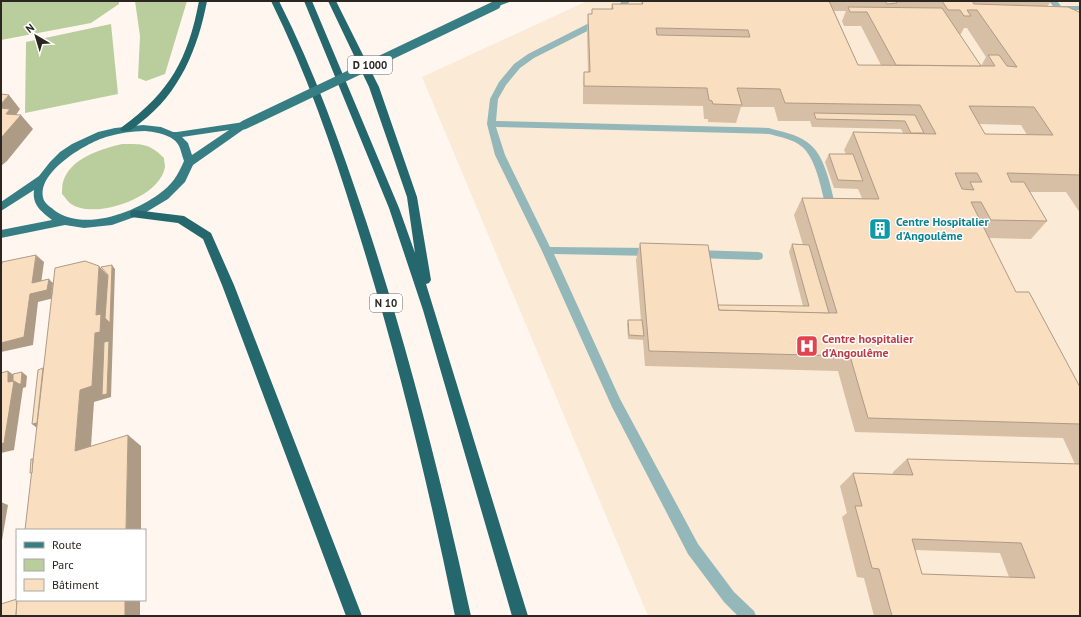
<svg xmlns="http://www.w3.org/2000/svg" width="1081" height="617" font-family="'PT Sans',sans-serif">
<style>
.built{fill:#fbead6}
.green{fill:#bace9d}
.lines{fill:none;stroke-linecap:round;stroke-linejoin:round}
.lane{fill:#94b7b9;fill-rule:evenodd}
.primary{fill:#377e84;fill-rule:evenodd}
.highway{fill:#24676d;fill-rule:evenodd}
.primary-bridge{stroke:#377e84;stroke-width:9}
.wall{fill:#d6bfa4;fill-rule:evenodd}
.shaded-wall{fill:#ae9b86}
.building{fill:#f9debf;stroke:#ae9b86;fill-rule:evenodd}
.labels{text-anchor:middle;stroke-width:3;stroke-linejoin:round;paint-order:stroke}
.shield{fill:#fff;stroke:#6b6764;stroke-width:1}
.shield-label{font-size:11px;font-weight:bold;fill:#2b2621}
.culture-label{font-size:12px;font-weight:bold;fill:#0d838f;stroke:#fff;text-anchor:start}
.health-label{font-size:12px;font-weight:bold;fill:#be3a42;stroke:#fff;text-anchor:start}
</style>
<rect width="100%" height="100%" fill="#fff7ef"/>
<polygon class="built" points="587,1 1080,1 1080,616 648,616 422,77"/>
<g class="green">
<polygon points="1,1 119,1 119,4 91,23 1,40"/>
<polygon points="135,1 187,1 165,74 146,81 138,78 140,36"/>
<polygon points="111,24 118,94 25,113 26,42"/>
<path d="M122 144C142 144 149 143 164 158 164 161 165 164 165 167 160 198 95 220 71 204 68 202 65 197 62 194 62 191 62 185 63 182 70 158 101 149 122 144Z"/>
</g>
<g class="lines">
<g class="lane">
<path d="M622 1H630L621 14 534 58 520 68 506 85 498 99 496 121 769 128C782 132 796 134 807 142 826 155 830 187 836 207L831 210 826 207C821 189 816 157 801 146 792 139 780 137 769 134L496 127 505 155 550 247 652 248 656 249 657 252 656 255 652 256 554 254 620 399 698 544 734 592 754 611 756 616H738L724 602 688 554 612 407 542 251 495 155 487 124 490 99 499 82 514 64 528 54 615 10Z"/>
<polygon points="1049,1 1057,1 1061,6 1080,6 1080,10 1056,10"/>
<polygon points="695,250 758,252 762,253 763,256 762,259 758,260 695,258 691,257 690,254 691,251"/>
</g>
<g class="primary">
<polygon points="500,1 512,1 496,7 492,5"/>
<path d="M244 122 249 125 247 127 193 165 185 182 168 199 143 214 112 225 84 228 65 225 1 238V230L52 220C41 211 32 205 34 190L1 211V202L39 176 50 162 60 152 72 144 98 132 115 128 143 125 161 127 173 132H177ZM229 130 192 155 188 143 182 137ZM145 131C156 132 174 135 179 146 181 150 182 156 184 161 178 175 172 185 159 194 133 213 83 232 54 210 52 208 47 205 45 202 31 175 86 143 106 137 119 133 132 131 145 131Z"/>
</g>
<g class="highway">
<path d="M199 1H207C198 48 180 93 140 123 135 127 129 133 122 131L120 129 122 127C170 92 188 59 199 1Z"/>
<path d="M271 1H279C315 72 341 146 366 221 409 351 442 483 471 616H455C428 483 396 351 355 221 332 146 306 72 271 1Z"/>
<polygon points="304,1 312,1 399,208 415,253 407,197 369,87 328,1 336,1 379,87 417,197 431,280 429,283 426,284 528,616 512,616 423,310 389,208"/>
<polygon points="135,210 184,216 211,233 234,285 362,616 346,616 222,285 203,239 178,223 131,217 130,214 131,211"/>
</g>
<polyline class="primary-bridge" points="244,125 496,5"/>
</g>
<path class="wall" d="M642 1H1051L1047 7 1080 14V213L1066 192H1029L1047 221 1031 239 989 238 1016 292 1080 387V616H874L864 578 857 577 842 517 847 513 840 486 853 473 893 474V472L907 459 1075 464 1063 438 855 432 838 371 645 366 643 340 628 339 627 324 628 320H641L636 260 640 243 718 305 803 306 789 252 792 244 803 245 794 215 802 198H862L858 189 834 188 825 162 829 154H846L844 150 853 132 903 133 901 129 812 127 810 121H778L774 107H741L736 123 708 122V119H704L703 106 583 104V90L584 72H588L587 32 588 14H592V9H611L612 4H641ZM834 11H846L842 21 844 26H861L881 65H858ZM964 28H967L986 57 981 66 959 34H961ZM979 124 1021 125 1027 135 985 134ZM915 550 1000 553 1009 577 922 574Z"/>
<g class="shaded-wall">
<polygon points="9,95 20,109 16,115 21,115 33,129 7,161 1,166 1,104"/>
<polygon points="36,255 44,262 40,291 32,283"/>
<polygon points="112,265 115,269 111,397 94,402 90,461 75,451 80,390 95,333 99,266 111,279"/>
<polygon points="49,279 56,287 66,295 38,302 33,345 1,352 1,343 30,294"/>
<polygon points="8,371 18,378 22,372 27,376 26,387 23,388 14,450 1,453 1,444 8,382"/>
<polygon points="50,418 37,428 32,424"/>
<polygon points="128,435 141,446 141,530 126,530"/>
<polygon points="1,502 8,505 1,546"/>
<rect x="125" y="600" width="15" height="16"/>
</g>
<g class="building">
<path d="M642 1H829L858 65 995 66 988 55H999L1007 66 1017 67 977 10H967L971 16H964L960 10H948L942 1H972L974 4 1068 7 1079 12 1080 14V175L1007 173 1011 182H1024L1047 221 991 220 981 202H971L1016 292H1029L1080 387V424L868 418 850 356 649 351 640 243 708 245 719 310 837 313 802 198 879 199 853 132 936 134 920 105 785 103 780 89 737 88 742 105 713 104 712 101 709 100 707 88 584 86V72H590L588 14H592V9H613L612 4H643ZM656 28 748 30 750 37 657 35ZM969 106 1034 107 1053 135 985 134ZM955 173H977L982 182H970L974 190 962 189Z"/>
<polygon points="885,1 895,1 897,3 887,4"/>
<polygon points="848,7 942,8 981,66 896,65 867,12 850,12"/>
<polygon points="1,94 9,95 1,104"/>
<polygon points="1,108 10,109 6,114 21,115 1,138"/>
<polygon points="814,113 915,115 924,133 911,133 905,121 816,119"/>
<polygon points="829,154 853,154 863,181 838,180"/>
<polygon points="792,244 809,245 829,313 719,310 718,305 809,306"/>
<polygon points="36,255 32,283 49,279 47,290 30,294 24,337 1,343 1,269 2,262"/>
<polygon points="85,261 99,266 96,315 101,314 100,332 95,333 92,386 80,390 75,451 128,435 126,530 25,530 55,268"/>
<polygon points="112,265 110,323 105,318 108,275 101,267"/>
<polygon points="52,283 53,283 52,294 51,294"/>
<polygon points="628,320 642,320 644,336 629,335"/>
<polygon points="109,341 107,394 102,395 104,342"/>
<polygon points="43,368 37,423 32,424 38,370"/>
<polygon points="8,371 8,382 14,381 4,443 1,444 1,373"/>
<polygon points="22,372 21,384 19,384 14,381 13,381 13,374"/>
<polygon points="31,459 33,459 32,473 30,473"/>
<path d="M907 459 1080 464V616H892L879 569 872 568 855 506H862L853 473 913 475ZM912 539 1021 543 1035 578 922 574Z"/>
<polygon points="17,599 16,616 1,616 1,604"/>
<polygon points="17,600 125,600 125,616 16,616"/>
</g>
<defs>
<g id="building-square" transform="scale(1.15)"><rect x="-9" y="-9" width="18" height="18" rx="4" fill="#0f9aa8" stroke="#fff"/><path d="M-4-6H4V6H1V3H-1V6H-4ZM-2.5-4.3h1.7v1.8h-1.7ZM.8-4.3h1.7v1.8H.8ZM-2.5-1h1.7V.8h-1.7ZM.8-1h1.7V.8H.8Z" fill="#fff"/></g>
<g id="hospital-square" transform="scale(1.15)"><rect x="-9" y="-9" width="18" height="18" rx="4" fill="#e0444e" stroke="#fff"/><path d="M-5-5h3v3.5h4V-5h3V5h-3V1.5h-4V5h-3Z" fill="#fff"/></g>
</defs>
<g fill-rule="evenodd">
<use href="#building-square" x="880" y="229"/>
<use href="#hospital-square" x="807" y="346"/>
</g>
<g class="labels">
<g class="shield">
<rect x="348" y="56" width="44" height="18" rx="3"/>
<rect x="370" y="294" width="32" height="18" rx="3"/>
</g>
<g class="shield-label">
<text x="370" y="69">D 1000</text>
<text x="386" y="307">N 10</text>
</g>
<g class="culture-label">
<text x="896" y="226">Centre Hospitalier<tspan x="896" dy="14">d'Angoulême</tspan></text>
</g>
<g class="health-label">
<text x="822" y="343">Centre hospitalier<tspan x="822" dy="14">d'Angoulême</tspan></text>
</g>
</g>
<rect width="1081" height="617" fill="none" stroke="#2b2621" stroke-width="4"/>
<rect x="16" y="529" width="130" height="72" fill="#ffffff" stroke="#aaa8a6"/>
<rect x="24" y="542" width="20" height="6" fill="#377e84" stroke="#aaa8a6"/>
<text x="52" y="549" font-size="12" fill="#2b2621">Route</text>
<rect x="24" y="559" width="20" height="12" fill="#bace9d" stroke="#aaa8a6"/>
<text x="52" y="569" font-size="12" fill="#2b2621">Parc</text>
<rect x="24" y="579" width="20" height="12" fill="#f9debf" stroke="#aaa8a6"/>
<text x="52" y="589" font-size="12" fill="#2b2621">Bâtiment</text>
<g transform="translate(36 36) rotate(322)" stroke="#ffffff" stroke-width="3" paint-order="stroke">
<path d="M0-3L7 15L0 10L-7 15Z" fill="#2b2621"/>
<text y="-6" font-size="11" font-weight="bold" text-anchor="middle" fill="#2b2621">N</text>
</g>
</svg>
